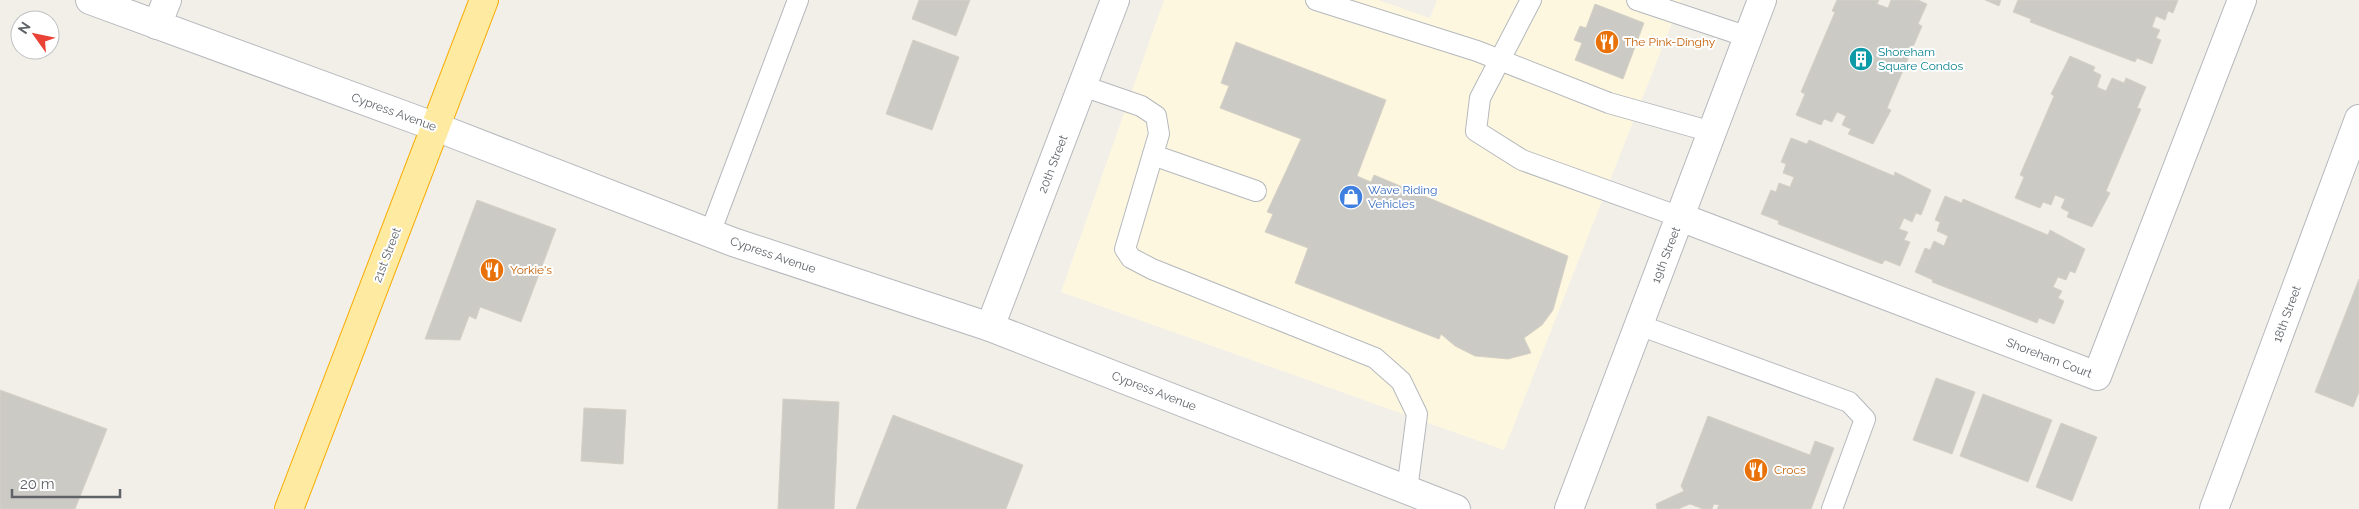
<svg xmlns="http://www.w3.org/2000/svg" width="2359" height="509" font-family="Raleway,sans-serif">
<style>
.commercial{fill:#fef7e0}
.building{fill:#cccac5;stroke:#d6d1c6}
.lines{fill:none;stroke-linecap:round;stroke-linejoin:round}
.service-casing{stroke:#b5b8bc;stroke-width:22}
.minor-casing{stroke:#b5b8bc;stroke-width:30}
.tertiary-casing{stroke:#b5b8bc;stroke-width:30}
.trunk-casing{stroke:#f9ab00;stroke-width:30}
.service{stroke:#fff;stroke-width:20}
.minor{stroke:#fff;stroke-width:28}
.tertiary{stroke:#fff;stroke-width:28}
.trunk{stroke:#feeaa1;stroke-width:28}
.labels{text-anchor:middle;stroke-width:4;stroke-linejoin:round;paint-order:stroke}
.food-label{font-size:12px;fill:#c56008;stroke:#fff;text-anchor:start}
.culture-label{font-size:12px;fill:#0d838f;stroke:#fff;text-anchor:start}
.street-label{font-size:12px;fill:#5f6368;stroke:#fff}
.shop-label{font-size:12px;fill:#366cbe;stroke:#fff;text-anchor:start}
</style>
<rect width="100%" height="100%" fill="#f1efe8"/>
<polygon class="commercial" points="1164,0 1378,0 1430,18 1437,0 1681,0 1504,450 1061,292"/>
<g class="building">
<polygon points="919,0 970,0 956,36 912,19"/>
<polygon points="1837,0 1879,0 1877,4 1888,8 1891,0 1918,0 1927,4 1918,24 1922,26 1887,108 1891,110 1873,144 1848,134 1851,129 1842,125 1846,116 1837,112 1832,122 1824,119 1821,125 1796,115 1805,94 1801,92 1835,12 1832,11"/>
<polygon points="1985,0 2001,0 1999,6"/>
<polygon points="2018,0 2178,0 2173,13 2168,11 2165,20 2156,16 2152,27 2160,30 2156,38 2161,40 2152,64 2137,58 2135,62 2030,22 2031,19 2013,12"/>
<polygon points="1595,4 1644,23 1623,79 1575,60 1582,43 1574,40 1580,26 1586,28"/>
<polygon points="913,40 959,57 932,130 886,114"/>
<polygon points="1236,42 1386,100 1357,176 1371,182 1374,175 1568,256 1553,310 1542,325 1524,338 1531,353 1508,359 1475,356 1455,346 1441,334 1439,339 1295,283 1308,248 1265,232 1273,214 1267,212 1301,139 1220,108 1229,86 1221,83"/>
<polygon points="2070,56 2095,67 2093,71 2101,75 2097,87 2106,91 2112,78 2124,83 2126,78 2146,87 2137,108 2141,109 2106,191 2110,193 2092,227 2067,217 2069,212 2061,208 2065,199 2055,195 2051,205 2043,202 2040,208 2015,198 2024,177 2020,175 2054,96 2051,94"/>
<polygon points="1791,138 1807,144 1809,140 1894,176 1895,172 1931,190 1921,215 1916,213 1912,222 1904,218 1899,229 1908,232 1904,240 1910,242 1900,266 1885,260 1882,264 1778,224 1779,221 1761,214 1771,190 1776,192 1779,183 1790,187 1794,177 1783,173 1786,164 1781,162"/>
<polygon points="1945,196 1962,203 1963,199 2048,235 2050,230 2085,249 2075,273 2070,271 2066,280 2058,277 2053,287 2062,291 2058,298 2064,301 2054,324 2039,318 2037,323 1932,282 1933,280 1915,272 1925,248 1930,250 1934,241 1944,246 1948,236 1937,231 1940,222 1935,220"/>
<polygon points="477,200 556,229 521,322 480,307 476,319 469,316 460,340 425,339"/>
<polygon points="2359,279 2359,392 2353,407 2315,392"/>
<polygon points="1936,378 1975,392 1952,454 1913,440"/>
<polygon points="0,390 107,429 75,509 0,509"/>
<polygon points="1983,394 2052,420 2028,482 1960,456"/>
<polygon points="783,399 839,402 834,509 778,509"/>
<polygon points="584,408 626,410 623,464 581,461"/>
<polygon points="893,415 1023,465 1006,509 856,509"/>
<polygon points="1708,416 1810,455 1815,441 1834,448 1811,509 1717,509 1719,505 1714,504 1712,509 1703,509 1690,504 1678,509 1657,509 1656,504 1684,491 1681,486"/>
<polygon points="2061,423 2097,437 2072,501 2036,487"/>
</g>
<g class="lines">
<g class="service-casing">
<g id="service">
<polyline points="1316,0 1477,51 1609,103 1712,132"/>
<polyline points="1531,0 1480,98 1476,131 1522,160 1680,217"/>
<polyline points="1637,0 1748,37"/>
<polyline points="1083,86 1141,106 1156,116 1159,134 1125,249 1131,258 1152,269 1375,358 1401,381 1417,414 1407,490"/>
<polyline points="1153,155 1256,191"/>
<polyline points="710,233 798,0"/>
<polyline points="1639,325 1849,402 1865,419 1832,509"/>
</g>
</g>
<g class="minor-casing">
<g id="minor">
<polyline points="157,25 167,0"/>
<polyline points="1680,217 2097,376 2242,0"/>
<polyline points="990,327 1115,0"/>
<polyline points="2214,509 2359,119"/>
</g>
</g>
<g class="tertiary-casing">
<g id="tertiary">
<polyline points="90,0 436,127 733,242 990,327 1456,509"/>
<polyline points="1569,509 1762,0"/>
</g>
</g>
<g class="trunk-casing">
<polyline id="trunk" points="289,509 484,0"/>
</g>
<use href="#service" class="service"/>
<use href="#minor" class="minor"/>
<use href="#tertiary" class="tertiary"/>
<use href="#trunk" class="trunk"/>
</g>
<defs>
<g id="restaurant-disc" transform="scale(1.25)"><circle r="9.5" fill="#e8710a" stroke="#fff"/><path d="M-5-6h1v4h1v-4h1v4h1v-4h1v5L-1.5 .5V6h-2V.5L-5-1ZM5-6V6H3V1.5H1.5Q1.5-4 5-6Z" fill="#fff"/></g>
<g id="building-disc" transform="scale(1.25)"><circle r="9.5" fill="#0f9aa8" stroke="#fff"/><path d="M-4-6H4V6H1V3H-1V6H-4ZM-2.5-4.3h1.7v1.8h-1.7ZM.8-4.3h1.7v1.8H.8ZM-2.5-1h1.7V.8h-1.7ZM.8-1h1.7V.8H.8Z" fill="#fff"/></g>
<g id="shop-disc" transform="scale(1.25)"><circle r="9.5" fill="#3f7fe0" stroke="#fff"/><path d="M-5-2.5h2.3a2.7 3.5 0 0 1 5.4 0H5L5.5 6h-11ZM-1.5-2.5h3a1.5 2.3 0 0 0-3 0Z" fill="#fff"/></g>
</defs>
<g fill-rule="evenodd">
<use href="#restaurant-disc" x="1607" y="42"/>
<use href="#building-disc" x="1861" y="59"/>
<use href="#shop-disc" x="1351" y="197"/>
<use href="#restaurant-disc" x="492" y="270"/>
<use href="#restaurant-disc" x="1756" y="470"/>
</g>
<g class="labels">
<g class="food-label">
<text x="1624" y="46">The Pink-Dinghy</text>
<text x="510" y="274">Yorkie's</text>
<text x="1774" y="474">Crocs</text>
</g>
<g class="culture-label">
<text x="1878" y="56">Shoreham<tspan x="1878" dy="14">Square Condos</tspan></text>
</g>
<g class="street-label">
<text transform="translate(394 112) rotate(20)" y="4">Cypress Avenue</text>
<text transform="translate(1053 164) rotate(-69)" y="4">20th Street</text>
<text transform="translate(387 255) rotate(-69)" y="4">21st Street</text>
<text transform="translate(773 255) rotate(19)" y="4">Cypress Avenue</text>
<text transform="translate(1666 255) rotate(-69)" y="4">19th Street</text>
<text transform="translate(2287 314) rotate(-70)" y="4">18th Street</text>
<text transform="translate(2049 358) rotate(21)" y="4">Shoreham Court</text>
<text transform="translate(1154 391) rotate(21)" y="4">Cypress Avenue</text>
</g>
<g class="shop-label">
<text x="1368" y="194">Wave Riding<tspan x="1368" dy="14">Vehicles</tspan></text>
</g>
</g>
<g transform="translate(35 35) rotate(303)"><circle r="24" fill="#ffffff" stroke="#bfc1c3"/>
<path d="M0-4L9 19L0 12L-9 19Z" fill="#ea4335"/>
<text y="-8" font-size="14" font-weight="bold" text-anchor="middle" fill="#5f6368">N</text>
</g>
<path d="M12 489v8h108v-8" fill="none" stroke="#5f6368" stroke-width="2.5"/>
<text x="20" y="489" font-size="15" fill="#5f6368" stroke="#ffffff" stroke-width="4" paint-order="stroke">20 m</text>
</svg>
